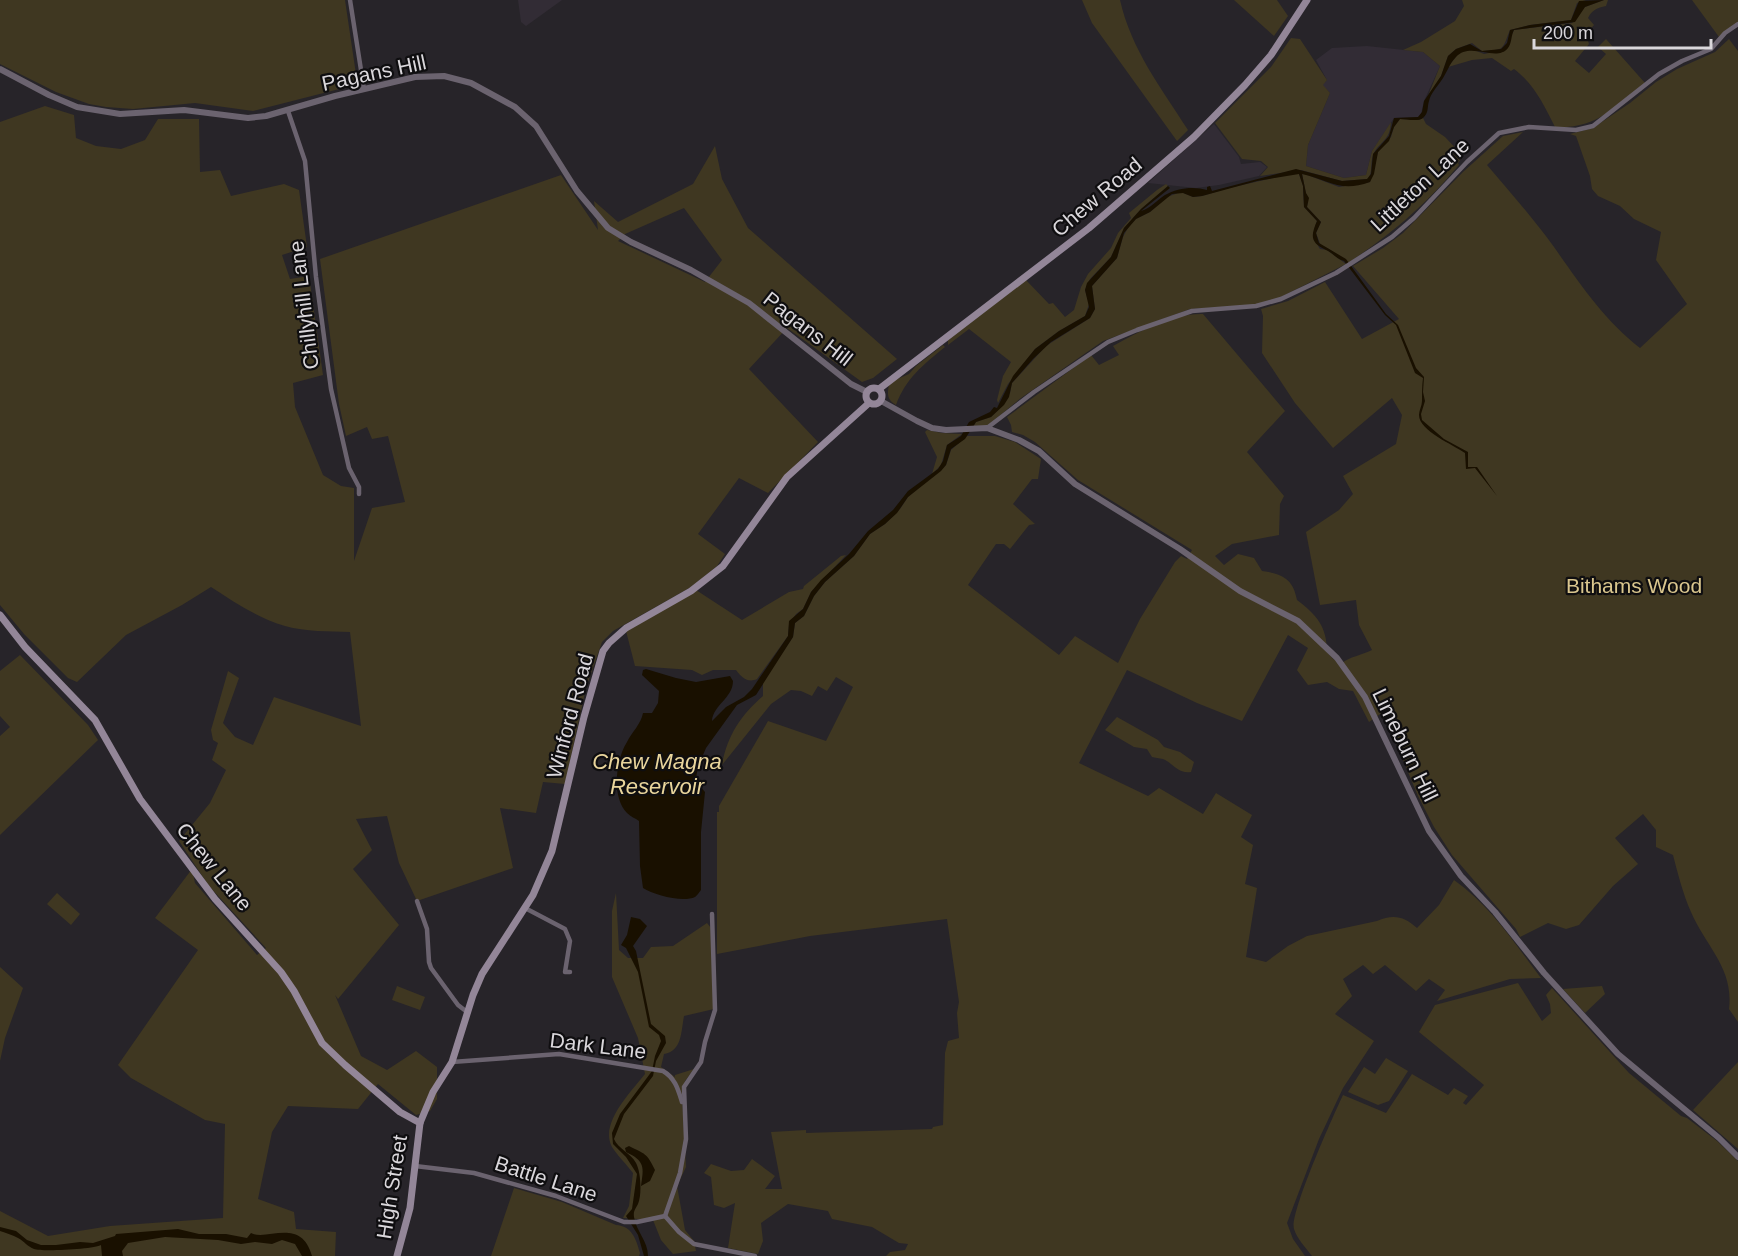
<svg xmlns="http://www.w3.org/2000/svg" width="1738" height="1256" font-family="Helvetica,sans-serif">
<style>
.built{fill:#322c35}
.green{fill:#3f3721;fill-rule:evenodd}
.water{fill:#191000}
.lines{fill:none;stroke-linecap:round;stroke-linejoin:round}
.minor{stroke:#6b636f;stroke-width:4.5}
.tertiary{stroke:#6b636f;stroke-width:6}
.secondary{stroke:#938698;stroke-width:7}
.labels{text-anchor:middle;stroke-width:4.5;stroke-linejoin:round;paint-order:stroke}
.street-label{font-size:21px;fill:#dad7db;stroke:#0f0e10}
.park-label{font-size:21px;fill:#dac68e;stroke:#0f0e10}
.water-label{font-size:22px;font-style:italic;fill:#e9d59c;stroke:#0f0e10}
</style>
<rect width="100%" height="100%" fill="#272429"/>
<g class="built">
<polygon points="518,0 562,0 526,26 521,22"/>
<polygon points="1367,46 1423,52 1440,66 1424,101 1421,114 1418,117 1394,118 1372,151 1366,175 1344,178 1306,166 1308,145 1330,93 1322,85 1327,80 1316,60 1332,48"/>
<polygon points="1214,124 1239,157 1241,164 1260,162 1267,167 1259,176 1219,185 1196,188 1148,183"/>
</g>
<g class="green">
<polygon points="0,0 345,0 357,81 351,86 253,111 195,103 133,109 106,107 89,104 56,92 0,64"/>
<path d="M1082 0H1120C1131 49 1161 88 1188 130L1177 141 1092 23Z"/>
<polygon points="1234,0 1277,0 1288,16 1274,36"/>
<path d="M1462 0H1586L1577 3 1571 20 1530 25 1510 30C1502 49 1506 50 1482 51L1472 43 1456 49 1448 56 1441 76 1428 96 1440 66 1423 52 1403 50 1421 42 1455 21 1464 6Z"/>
<path d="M1604 0H1608L1606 6C1597 8 1592 10 1588 18L1594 25 1586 34 1589 44 1575 61 1589 73 1606 54 1598 47 1606 39 1645 83C1615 107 1597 129 1555 127 1544 105 1534 84 1514 69L1511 71 1492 58 1472 60 1448 67 1458 54 1465 50H1474L1484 54 1505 50 1514 30 1572 23 1585 7Z"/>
<polygon points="1692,0 1738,0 1738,23 1719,37"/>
<path d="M1291 38 1300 39 1327 80 1323 85 1330 93 1308 145 1306 166 1344 178 1366 175 1372 151 1391 122C1390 142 1379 141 1373 155 1370 164 1373 172 1368 179L1342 181 1301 170 1260 176 1268 167 1261 161 1242 159 1215 123 1271 67Z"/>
<path d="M1729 39 1738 51V1022L1729 1009C1734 968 1706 947 1691 912 1683 894 1678 874 1673 855L1656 847V830L1643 814 1615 838 1638 864 1613 886 1579 925 1566 929 1548 923 1520 937 1516 929 1452 855 1434 827 1418 796 1383 712 1369 722 1353 691 1339 689 1327 682 1308 685 1297 670 1308 648 1288 635 1242 721 1197 703 1127 670 1079 763 1148 796 1159 788 1203 814 1216 793 1252 815 1241 837 1253 845 1245 884 1257 888 1246 957 1266 962 1288 946 1307 936 1377 921C1393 914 1404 916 1417 928L1439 905 1454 880C1490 905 1515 944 1541 978L1510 979 1437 1001 1445 990 1429 979 1416 991 1385 965 1373 974 1363 965 1343 979 1352 996 1335 1014 1374 1041 1343 1088 1319 1139 1287 1223 1293 1239 1305 1256H886L890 1252 905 1250 908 1244 899 1243 872 1227 832 1219 828 1211 788 1204 761 1223 763 1241 758 1254 728 1248 735 1203 724 1208 714 1205 711 1177 704 1173 711 1164 731 1171 744 1170 752 1159 775 1176 765 1189H782L771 1132 806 1130V1133L932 1129 933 1127 943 1125 945 1053 948 1041 959 1038 957 1013 959 1002 947 919 810 936 717 954V812H719V806L768 721 826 741 853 687 836 677 827 691 818 686 812 696 801 691 791 690 771 704 722 765C727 736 741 715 763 696V681L793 637 795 623 804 616 814 596 825 582 854 556 870 534 885 524 900 509 908 497 946 465 951 450 967 436H995L1015 442 1041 459 1038 479H1032L1013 504 1035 524 1029 525 1010 549 1004 544H996L968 585 1059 655 1075 636 1118 663 1140 619 1175 562 1181 556 1187 559 1192 550 1078 480 1035 442 1023 435 1012 432 1011 425 1007 417 1091 355 1099 365 1119 355 1113 346C1138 332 1174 313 1203 314L1285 411 1247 452 1284 496 1280 504 1279 535 1232 544 1215 556 1224 565 1238 554 1254 558 1262 571C1282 574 1293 578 1297 600 1317 615 1327 627 1327 652L1333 659 1342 663C1349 657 1362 655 1372 650L1359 625 1356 600 1320 605 1306 532 1339 510 1353 494 1343 476 1396 444 1402 415 1392 398 1333 448 1295 403 1262 353 1263 316 1261 309 1288 301 1325 282 1362 339 1399 319 1353 266 1383 248 1403 233 1463 172 1503 136 1523 132 1487 165C1510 192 1533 218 1554 247 1580 284 1604 320 1640 348L1687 304 1656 260 1661 232 1634 219 1620 206 1598 196 1592 189 1590 176 1576 136 1570 134 1593 128 1630 103 1656 82 1677 69 1715 52Z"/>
<path d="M45 106 74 115 76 138 96 146 121 149 145 140 158 119H199L200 172 220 170 231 196 284 184 299 190 307 247 282 255 290 279 309 276 323 375 293 383 295 407 323 475 341 486 354 488V561L372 508 405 502 388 436 372 439 367 427 346 436 339 404 320 259 561 175 598 230 594 201 618 222 693 184 715 146 722 179 748 228 897 359 873 378 862 382 787 328 749 369 818 442 768 493 739 478 698 534 725 554 717 566 691 587 613 631 602 642 586 688 565 784 543 782 536 813 500 808 513 868 417 901 399 863 387 816 356 819 372 850 353 869 399 925 338 999 335 995 361 1056 387 1070 416 1051 437 1067V1099L430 1111 416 1115 378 1084 358 1109 288 1106 272 1132 258 1199 294 1212 296 1229 336 1232 335 1256H0V1211L48 1236 110 1226 223 1218 225 1124 205 1120 131 1078 118 1065 198 950 155 918 192 869 195 883 257 955 266 948 209 886 179 841 210 803 226 770 212 760 218 743 213 740 211 730 228 671 239 678 223 723 235 737 253 745 274 697 361 726 350 632C329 631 306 632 285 626 258 618 234 602 211 587L182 605 126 635 77 682 68 678 24 634 0 605V122ZM684 208 722 260 705 282 618 241 625 234Z"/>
<path d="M1423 118 1426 124 1445 137 1463 156 1458 163 1459 165C1423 207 1394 232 1348 263L1329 249 1321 246 1316 233 1321 222 1307 207 1308 198 1306 194 1302 173 1339 187 1370 182 1378 152 1391 137 1394 127 1400 119 1419 120Z"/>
<path d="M1295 173 1299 174 1303 186 1304 207 1317 221C1312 234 1313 238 1320 249L1327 250 1346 264 1279 298 1255 305 1190 309 1103 341 1021 398 987 426 973 427 976 422 991 417 1003 405 1010 393 1012 383 1046 346 1090 318 1095 309 1092 286 1117 258 1123 237 1129 226 1136 219 1150 212 1167 197 1181 192 1193 197 1202 196 1229 188Z"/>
<polygon points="1166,184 1168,186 1141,209 1124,228 1111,257 1090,279 1085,290 1089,304 1085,316 1059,331 1035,349 1008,384 998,403 997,400 1003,376 1011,362 969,329 948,345 948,340 1026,280 1049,304 1053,303 1065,317 1074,310 1081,287 1088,274 1111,248 1118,233 1131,218 1129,213 1157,190"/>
<path d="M943 345 945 347C923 365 906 378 896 405 887 400 887 394 889 385L895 380 909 374 916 366Z"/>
<polygon points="927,430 942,433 962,434 947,445 941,465 932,474 937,457 925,432"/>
<path d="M846 555 811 592 803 609 796 614 789 625 788 636 757 679C748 683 742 678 736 670H713L702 675 692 670 635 666 626 631 696 590 742 620 789 592 803 589 804 586 841 556Z"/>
<polygon points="20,655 88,725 98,740 0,835 0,736 10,727 0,716 0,671"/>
<path d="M1117 717 1158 740 1164 747 1180 752 1194 762 1191 772C1178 774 1173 763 1163 759 1159 758 1155 758 1152 757L1147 749 1134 747 1105 730Z"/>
<polygon points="57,893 80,914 71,925 47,904"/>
<path d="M616 893 619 950 628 958H643L651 947 673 946 707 923 711 928 714 1009 684 1016C681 1032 682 1051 664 1054L661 1067 675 1077V1075L694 1069 685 1081 682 1096 686 1167 677 1186 685 1230 694 1241 696 1251 673 1254 661 1240 653 1220 623 1218 629 1206 633 1173C627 1165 617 1155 612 1147 599 1123 632 1091 645 1074L638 1038 612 977V911Z"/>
<polygon points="0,967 23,988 5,1038 0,1061"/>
<path d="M1518 983 1542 1021 1551 1013 1550 1004 1546 995 1552 988 1629 1073 1681 1116 1687 1118 1717 1141 1738 1161V1256H1312C1306 1248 1297 1239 1294 1229 1289 1214 1334 1114 1343 1095L1386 1113 1412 1074 1448 1095 1454 1088 1468 1096 1463 1103 1466 1105 1484 1085 1419 1032 1435 1005Z"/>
<polygon points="397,986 425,997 420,1010 392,1000"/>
<polygon points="1602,986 1605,994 1585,1013 1563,989"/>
<polygon points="1386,1058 1408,1071 1389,1101 1378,1105 1348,1092 1364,1067 1375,1074"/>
<polygon points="1738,1062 1738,1149 1693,1110"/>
<path d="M514 1188 562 1202 616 1225C632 1226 636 1239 640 1253L639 1256H491Z"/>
</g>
<g class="water">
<path d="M1604 0 1585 7 1575 22 1514 30C1511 35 1512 43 1508 48 1496 63 1471 41 1456 57 1449 64 1447 73 1441 81 1437 87 1431 93 1429 101 1427 107 1429 113 1423 118 1418 122 1406 119 1400 119L1394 127 1389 141 1378 152 1374 174 1370 182C1340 193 1329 180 1302 174L1306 193 1309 198 1307 207 1321 222 1316 233 1319 243 1346 259 1386 314 1398 325 1416 368 1424 377 1423 392 1425 401 1421 414 1422 420 1444 439 1468 452V467H1477L1497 496 1475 468 1466 469 1465 453C1454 445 1419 431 1419 415 1419 410 1422 406 1422 401 1422 393 1422 386 1423 378L1415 373 1396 325 1385 315 1344 261C1336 259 1333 253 1326 250 1311 243 1310 237 1317 221L1304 207 1303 186 1299 174 1257 181 1202 196 1193 197 1183 193 1172 194 1150 212 1136 219 1124 233 1117 258 1092 286 1095 309 1090 318 1051 342 1033 359 1012 383 1009 397 1004 405 991 417 976 422 965 439 951 449 946 465 941 471 908 497 897 513 885 524 870 534 854 556 825 582 814 596 804 616 795 623 793 637 756 695 737 705 706 748 698 767 696 778 699 785 705 792 701 832V890C699 892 698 895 695 897 683 903 654 895 643 888L640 866 639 821C635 818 631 817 627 813 611 797 616 759 627 742 632 732 641 724 643 713H652L658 703 659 691 642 675 643 670 646 669 676 678 696 682 730 676 733 681C733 698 713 705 712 721L726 707 744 697 752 689 788 636 789 621 803 609 811 592 821 580 849 554 868 531 893 510 908 491 938 469 943 461 947 445 961 436 969 422 990 412 994 407 997 408 1013 376 1035 349 1059 331 1085 316 1089 307 1085 290 1087 283 1111 257 1124 228 1141 209 1168 186 1170 188 1141 211C1151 208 1157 200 1165 195 1177 188 1194 186 1207 190V187L1210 186 1212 191 1296 169 1342 181 1367 179 1371 174 1373 154 1389 136 1394 118 1418 117 1422 112 1424 101 1441 76 1448 56 1456 49 1470 44 1482 51 1501 49 1507 43 1510 30 1530 25 1571 20 1579 1Z"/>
<path d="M631 917 640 919 647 926 633 946 636 951 651 1024 665 1036 666 1043 656 1061 653 1076 624 1114 614 1139C618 1149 631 1153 636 1163 641 1172 642 1195 638 1204 636 1208 633 1211 634 1217 636 1231 648 1241 648 1256H644L638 1235 626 1216 632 1209 637 1174 626 1157 613 1144 612 1133 620 1114 652 1071 655 1056 661 1041 659 1035 649 1027 638 972 626 948 621 945 627 935Z"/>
<path d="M629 1146C645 1154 647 1153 655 1170L650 1181 641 1186C644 1167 645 1161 626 1152L625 1148Z"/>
<path d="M0 1227 16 1231 27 1240 41 1245H56L80 1242 93 1243 115 1236 116 1234 178 1229 199 1234H226L247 1238 251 1233C266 1242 301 1216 312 1256H302L295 1244 282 1240 272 1244 255 1242 241 1244 218 1240 165 1237 128 1243 122 1251 123 1256H102L101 1245C95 1249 42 1252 34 1249 28 1247 24 1241 18 1238 13 1235 6 1233 0 1231Z"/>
</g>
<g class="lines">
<g class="minor">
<polyline points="350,0 364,89"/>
<polyline points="288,111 305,161 316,277 331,389 349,468 359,487 359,494"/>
<polyline points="987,428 1034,392 1108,342 1137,330 1192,311 1256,306 1281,299 1336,273 1392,237 1414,218 1467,162 1499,133 1529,127 1576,130 1593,126 1659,74 1682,61 1711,49 1725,33 1738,24"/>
<polyline points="417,901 427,929 429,962 431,968 458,1005 467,1012"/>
<polyline points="525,908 565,929 570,941 565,972 570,972"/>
<path d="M452 1062 559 1054 663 1071C675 1078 678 1089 682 1102"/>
<polyline points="415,1166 474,1173 556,1196 624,1222 637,1222 665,1216"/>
<polyline points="665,1216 680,1173 686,1139 684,1087 701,1062 705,1042 715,1010 712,914"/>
<polyline points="665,1216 679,1232 694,1244 755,1256"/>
</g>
<g class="tertiary">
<polyline points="0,69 49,95 77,107 120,114 184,110 248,118 266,116 335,96 415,77 444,76 471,83 515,107 536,126 577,191 608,228 631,242 691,270 749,303 851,384 867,392"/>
<polyline points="881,401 917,421 932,428 946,430 987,428 1019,440 1039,451 1075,484 1180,549 1240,591 1298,621 1337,658 1365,697 1429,831 1461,876 1495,912 1544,973 1618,1054 1719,1138 1738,1157"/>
</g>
<g class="secondary">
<circle cx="874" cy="396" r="8"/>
<polyline points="879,389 1089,228 1194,137 1245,85 1271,55 1307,0"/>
<polyline points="0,615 25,647 95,720 140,799 215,899 281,972 294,991 322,1043 345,1065 400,1112 420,1123"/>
<polyline points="397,1256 410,1208 420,1123 433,1092 452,1062 473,995 482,974 533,895 552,851 584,717 603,651 609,643 626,628 691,591 723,566 787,477 869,403"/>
</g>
</g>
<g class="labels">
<g class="street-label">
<text transform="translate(374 73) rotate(-12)" y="7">Pagans Hill</text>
<text transform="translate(1420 185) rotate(-43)" y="7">Littleton Lane</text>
<text transform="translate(1097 197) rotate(-40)" y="7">Chew Road</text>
<text transform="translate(304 305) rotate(-97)" y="7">Chillyhill Lane</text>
<text transform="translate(808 329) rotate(38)" y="7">Pagans Hill</text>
<text transform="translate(570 716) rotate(-75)" y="7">Winford Road</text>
<text transform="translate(1405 745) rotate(64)" y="7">Limeburn Hill</text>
<text transform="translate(214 867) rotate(51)" y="7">Chew Lane</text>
<text transform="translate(598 1046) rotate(7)" y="7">Dark Lane</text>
<text transform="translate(546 1179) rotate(18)" y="7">Battle Lane</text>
<text transform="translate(392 1187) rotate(-81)" y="7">High Street</text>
</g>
<g class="park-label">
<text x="1634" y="593">Bithams Wood</text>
</g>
<g class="water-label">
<text x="657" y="769">Chew Magna<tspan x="657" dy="25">Reservoir</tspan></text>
</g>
</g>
<path d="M1534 39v9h177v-9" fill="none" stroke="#dad7db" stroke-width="3"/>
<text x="1543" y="39" font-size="18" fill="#dad7db" stroke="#0f0e10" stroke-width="4.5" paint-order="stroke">200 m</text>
</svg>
